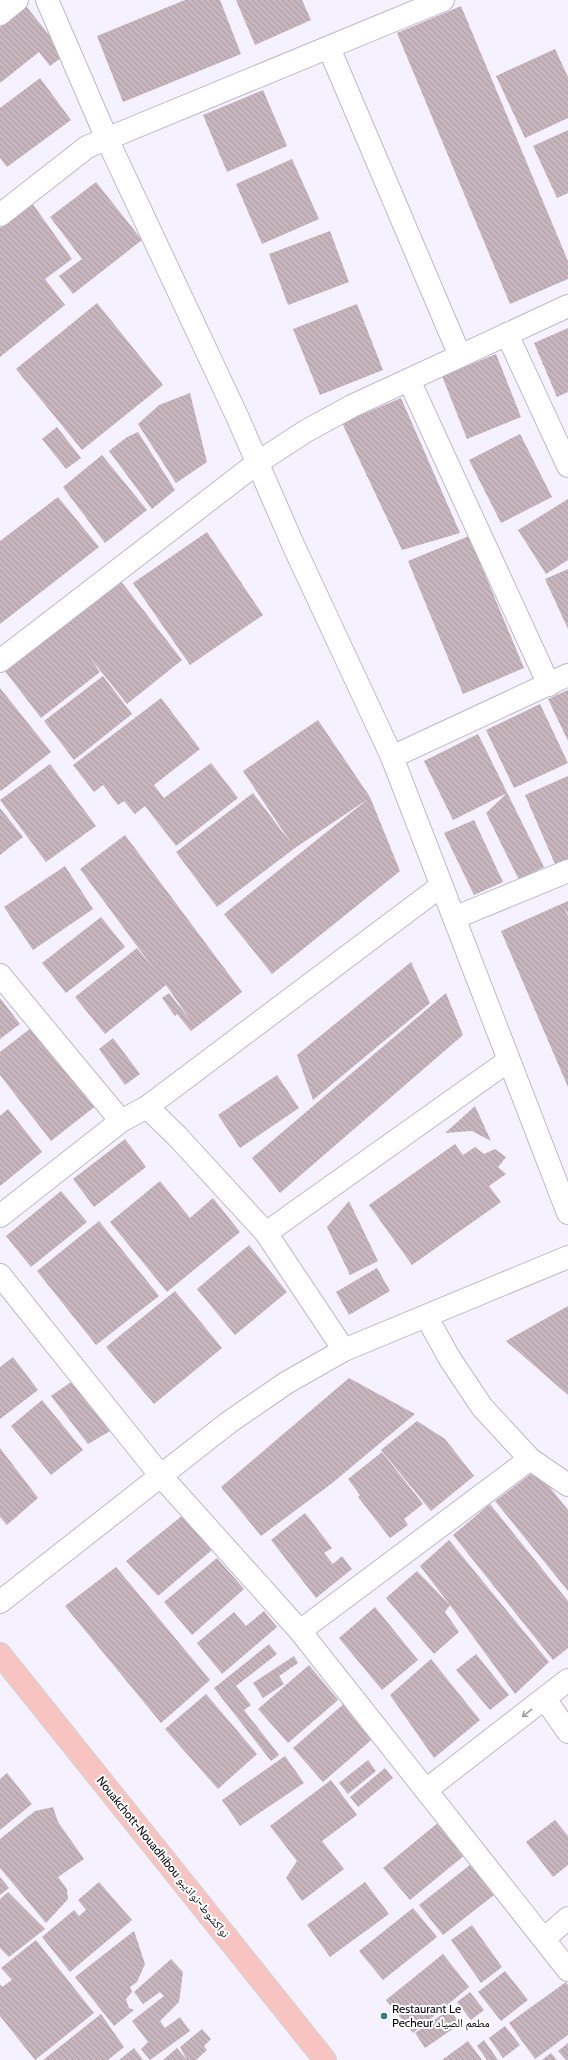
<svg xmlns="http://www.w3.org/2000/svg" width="568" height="2060" font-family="Cabin,'Noto Naskh Arabic',sans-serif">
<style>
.building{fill:url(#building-back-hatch)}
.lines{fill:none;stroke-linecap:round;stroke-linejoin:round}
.minor-casing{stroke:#bdb9c9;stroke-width:24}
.trunk-casing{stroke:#d3d3d4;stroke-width:24}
.minor{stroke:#fff;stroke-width:22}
.trunk{stroke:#f8c4c2;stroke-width:22}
.oneway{stroke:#9e9d9f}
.poi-dot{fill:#377a8a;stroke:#fff;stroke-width:1.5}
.labels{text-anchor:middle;stroke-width:4;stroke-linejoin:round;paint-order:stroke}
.street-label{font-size:12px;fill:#0c0a0f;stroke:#fff}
.poi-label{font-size:12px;fill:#0c0a0f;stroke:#fff;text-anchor:start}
</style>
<defs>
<pattern id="building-back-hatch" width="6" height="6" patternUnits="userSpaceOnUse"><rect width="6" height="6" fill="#c6b5bc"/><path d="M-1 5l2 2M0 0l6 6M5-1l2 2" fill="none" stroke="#a99aa0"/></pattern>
</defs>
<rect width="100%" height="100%" fill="#f5f1ff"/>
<g class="building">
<polygon points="185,0 220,0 241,54 123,102 97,36"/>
<polygon points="236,0 302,0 311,20 255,45"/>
<polygon points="26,6 65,55 50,66 39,52 0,83 0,27"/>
<polygon points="461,6 568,261 568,279 510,304 397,33"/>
<polygon points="555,49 568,77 568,118 525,138 496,76"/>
<polygon points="40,78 71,120 7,167 0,158 0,108"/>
<polygon points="263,90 287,146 227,172 203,115"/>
<polygon points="568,130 568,193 557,198 533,146"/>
<polygon points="292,159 319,219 262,244 236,184"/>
<polygon points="96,182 142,240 73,294 59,276 82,259 50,217"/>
<polygon points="32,203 72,259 45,279 65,305 0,357 0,228"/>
<polygon points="330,231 349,282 288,305 269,254"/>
<polygon points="97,303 163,385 82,450 16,369"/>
<polygon points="357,304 383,370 320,395 293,329"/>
<polygon points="568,328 568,392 557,397 534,343"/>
<polygon points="496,354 521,417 467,439 442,376"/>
<polygon points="190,393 207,462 176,483 138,424 159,405"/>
<polygon points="401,398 460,533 402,550 342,423"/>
<polygon points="57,427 81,458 66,469 42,439"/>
<polygon points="138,432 175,490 152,509 109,451 127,437"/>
<polygon points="520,434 552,497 501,523 469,460"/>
<polygon points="102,455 147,510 105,543 63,487"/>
<polygon points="58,497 99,547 0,624 0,541"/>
<polygon points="568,499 568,560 546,574 518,530"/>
<polygon points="207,532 263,615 190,665 133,583"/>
<polygon points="469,536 524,668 463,694 408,561"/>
<polygon points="568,569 568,629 545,579"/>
<polygon points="120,580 182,660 127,704 88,655 100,672 41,718 5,671"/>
<polygon points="103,676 132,714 74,760 44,721"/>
<polygon points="0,688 51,752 1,791 0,790"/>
<polygon points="568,690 568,741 548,699"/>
<polygon points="161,698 200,749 154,785 164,798 211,763 238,798 176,846 145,806 135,814 124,801 118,805 103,785 94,792 73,765"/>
<polygon points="540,704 568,763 514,788 486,730"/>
<polygon points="318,720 370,797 400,871 272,974 224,914 368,799 295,848 217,907 176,852 253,793 291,843 243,771"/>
<polygon points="478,734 544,867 519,880 486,813 507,793 453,820 424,761"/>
<polygon points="50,764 96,826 46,862 0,800"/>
<polygon points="568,776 568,866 558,871 525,795"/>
<polygon points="0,808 23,837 0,855"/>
<polygon points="474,820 503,882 474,895 444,833"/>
<polygon points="125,835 242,992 191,1031 177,1014 175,1016 162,998 169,993 191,1021 166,985 105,1034 75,997 137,948 154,969 80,869"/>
<polygon points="65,866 93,909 33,950 4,907"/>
<polygon points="568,901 568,914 564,907 568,916 568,1087 501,931"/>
<polygon points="101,917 125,947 66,993 42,963"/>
<polygon points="411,962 430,1003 313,1100 297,1055"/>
<polygon points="446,993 463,1035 280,1193 252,1158"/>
<polygon points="0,998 20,1024 0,1039"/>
<polygon points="40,1021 102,1101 51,1141 0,1075 0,1052"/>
<polygon points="113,1038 140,1074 125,1085 99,1049"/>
<polygon points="277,1075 299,1108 240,1148 218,1115"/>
<polygon points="475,1106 491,1141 472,1131 445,1133"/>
<polygon points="8,1109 42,1152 0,1186 0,1116"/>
<polygon points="125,1139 146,1167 94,1207 73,1179"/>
<polygon points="455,1144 463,1155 475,1147 484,1154 495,1149 506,1157 498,1167 506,1174 489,1186 501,1202 412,1265 369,1205"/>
<polygon points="160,1181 190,1218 213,1198 240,1232 167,1292 110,1222"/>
<polygon points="61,1191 87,1222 31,1267 6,1236"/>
<polygon points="349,1201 378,1261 350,1275 327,1227"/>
<polygon points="99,1221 159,1296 96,1345 37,1271"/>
<polygon points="249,1245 287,1292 235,1335 197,1289"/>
<polygon points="377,1268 390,1291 349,1315 336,1292"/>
<polygon points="175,1291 222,1348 154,1404 106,1347"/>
<polygon points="568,1306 568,1395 506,1341"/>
<polygon points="13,1357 38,1390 0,1419 0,1367"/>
<polygon points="349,1378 415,1414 331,1484 261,1536 221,1487"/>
<polygon points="74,1380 112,1430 88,1444 51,1396"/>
<polygon points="42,1400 83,1450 51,1475 11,1426"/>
<polygon points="417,1421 445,1439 474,1476 431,1511 381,1450"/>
<polygon points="0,1448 38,1498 7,1525 0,1517"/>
<polygon points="382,1452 423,1504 404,1519 408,1525 390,1538 358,1497 360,1495 348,1479"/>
<polygon points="536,1470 568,1510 568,1591 495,1501"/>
<polygon points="490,1504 568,1601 568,1648 553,1660 453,1535"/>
<polygon points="305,1513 332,1548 324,1553 333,1564 342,1556 352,1569 316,1598 271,1540"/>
<polygon points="183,1515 212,1550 158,1596 126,1561"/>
<polygon points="449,1540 549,1662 515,1694 450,1605 445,1612 459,1632 434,1654 386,1598 417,1571 450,1605 420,1566"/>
<polygon points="217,1558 244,1589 192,1635 164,1602"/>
<polygon points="116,1567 210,1680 161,1723 65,1606"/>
<polygon points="375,1607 418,1660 382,1690 339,1638"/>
<polygon points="264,1611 277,1627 222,1674 197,1643 234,1612 246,1626"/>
<polygon points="269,1644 277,1654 236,1686 251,1705 244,1710 279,1755 271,1761 214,1688"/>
<polygon points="476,1654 509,1695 490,1710 456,1670"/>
<polygon points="294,1656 298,1663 279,1676 284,1684 263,1698 253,1683"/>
<polygon points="431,1659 480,1720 434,1758 390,1695"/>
<polygon points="309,1665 338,1700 288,1743 258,1709"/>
<polygon points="206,1694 257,1754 218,1789 165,1729"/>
<polygon points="347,1701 377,1735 323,1782 293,1748"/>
<polygon points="285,1756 304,1783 240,1826 222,1800"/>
<polygon points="368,1760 376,1771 348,1794 339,1783"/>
<polygon points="385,1768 393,1778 358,1807 350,1797"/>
<polygon points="7,1773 32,1804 0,1830 0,1779"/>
<polygon points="331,1780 357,1815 322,1841 344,1869 302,1901 286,1878 297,1861 270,1826"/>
<polygon points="53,1807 58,1822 84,1859 58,1877 67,1889 68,1899 46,1923 0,1868 0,1839 35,1811"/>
<polygon points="555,1820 568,1836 568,1865 553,1877 526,1842"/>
<polygon points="439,1822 466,1854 410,1900 383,1868"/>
<polygon points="470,1865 494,1895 443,1935 419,1905"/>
<polygon points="0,1877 9,1888 0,1895"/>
<polygon points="99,1882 132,1920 70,1972 42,1937 74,1910 79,1916 86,1910 78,1900"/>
<polygon points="365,1882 389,1914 330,1957 307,1925"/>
<polygon points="8,1892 45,1929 9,1957 0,1948 0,1899"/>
<polygon points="413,1908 437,1937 383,1980 359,1951"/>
<polygon points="472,1925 502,1967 481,1983 451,1940"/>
<polygon points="134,1931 145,1964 137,1982 130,1987 132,1992 126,1999 129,2008 134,2010 114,2026 75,1977"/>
<polygon points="36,1940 94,2013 35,2060 0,2016 0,1984 2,1987 12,1980 1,1968"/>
<polygon points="443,1954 469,1987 413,2033 386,2000"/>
<polygon points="171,1959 183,1972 179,2002 160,2021 165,2028 180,2017 190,2031 150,2060 141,2049 148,2042 132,2021 164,1996 160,1992 143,2004 134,1992"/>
<polygon points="505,1971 528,2000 501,2021 478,1992"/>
<polygon points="566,1982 568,1985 568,2035 535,2059 509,2023"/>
<polygon points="470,1992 484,2010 471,2020 457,2002"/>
<polygon points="450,2009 460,2024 425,2048 415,2033"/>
<polygon points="101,2014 124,2047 108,2060 43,2060"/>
<polygon points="505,2026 520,2045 503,2058 489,2038"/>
<polygon points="202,2029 211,2039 204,2046 207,2050 196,2060 187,2060 180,2047"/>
<polygon points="484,2040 498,2060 487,2060 477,2046"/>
<polygon points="468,2041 482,2060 442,2060"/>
<polygon points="568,2043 568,2060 566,2060 558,2051"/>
<polygon points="134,2048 143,2060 119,2060"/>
<polygon points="177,2048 187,2060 163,2060"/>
<polygon points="551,2053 557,2060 542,2060"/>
</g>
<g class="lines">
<g class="minor-casing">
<g id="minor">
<polyline points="47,0 107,139 237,416 295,549 392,757 568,1213"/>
<polyline points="0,14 17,0"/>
<polyline points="329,48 460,356"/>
<polyline points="0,215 87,147 443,0"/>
<polyline points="507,334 568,466"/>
<polyline points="409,380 549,685"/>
<polyline points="0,661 257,463 306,431 352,406 568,306"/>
<polyline points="392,757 568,675"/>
<polyline points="454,918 568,871"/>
<polyline points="0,975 121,1121"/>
<polyline points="147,1107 177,1136 266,1233 344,1350"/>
<polyline points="0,1216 121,1121 147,1107 441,886"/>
<polyline points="266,1233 508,1061"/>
<polyline points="0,1275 161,1476 300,1631 568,1970"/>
<polyline points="426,1316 450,1359 482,1407 530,1459 568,1485"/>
<polyline points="0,1602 228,1423 286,1383 344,1350 568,1257"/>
<polyline points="300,1631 530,1459"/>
<polyline points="545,1699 568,1732"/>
<polyline points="426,1790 568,1680"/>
<polyline points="544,1939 568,1918"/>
</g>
</g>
<g class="trunk-casing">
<polyline id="trunk" points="0,1654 325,2060"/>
</g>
<use href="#minor" class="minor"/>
<use href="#trunk" class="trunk"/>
</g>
<defs><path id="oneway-shaft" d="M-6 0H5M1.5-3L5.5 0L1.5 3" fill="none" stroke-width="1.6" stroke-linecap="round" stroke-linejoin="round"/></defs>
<use class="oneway" href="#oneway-shaft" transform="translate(527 1713) rotate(142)"/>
<circle class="poi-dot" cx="384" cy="2016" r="4"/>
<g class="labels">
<g class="street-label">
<text transform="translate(163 1857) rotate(51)" y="4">Nouakchott-Nouadhibou نواكشوط-نواذيبو</text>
</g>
<g class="poi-label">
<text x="392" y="2013">Restaurant Le<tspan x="392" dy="14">Pecheur مطعم الصياد</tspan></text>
</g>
</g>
</svg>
